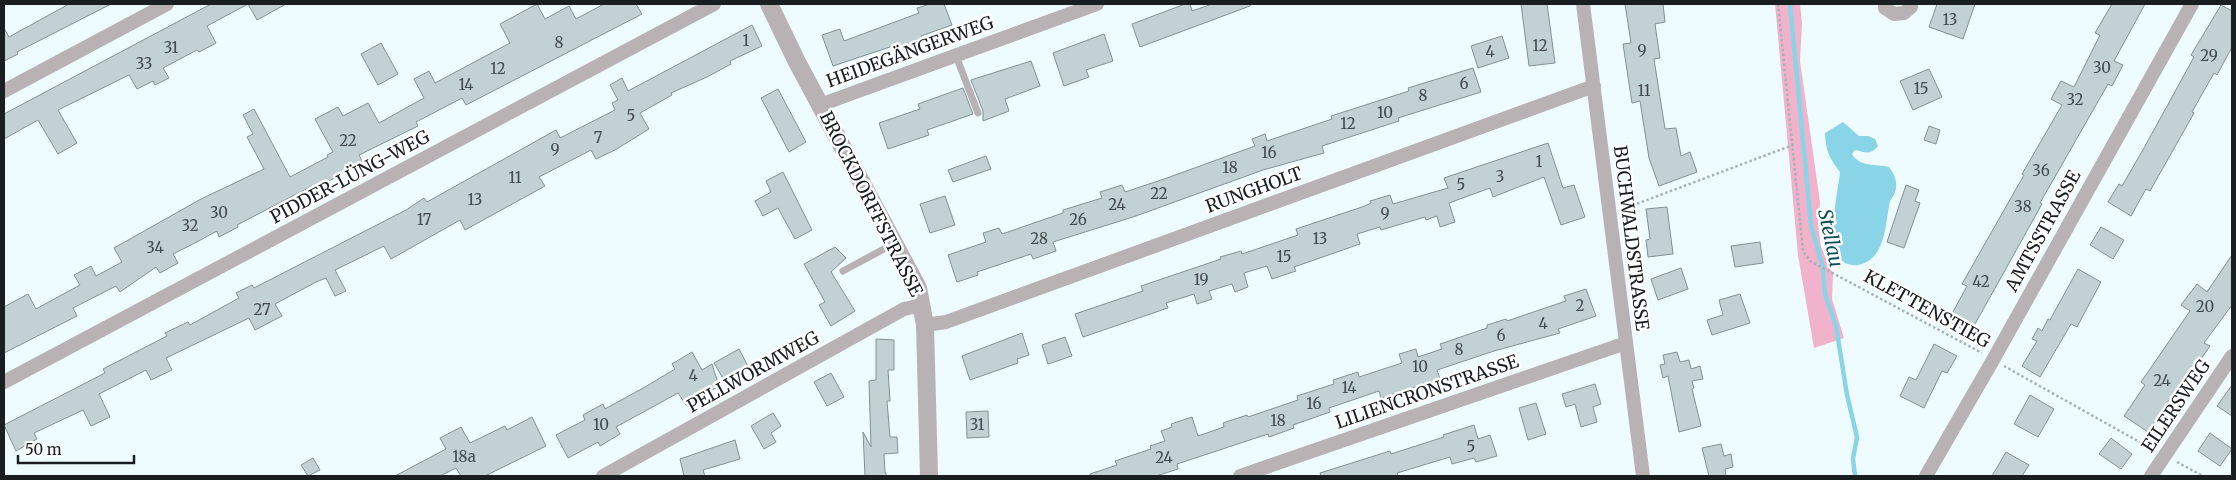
<svg xmlns="http://www.w3.org/2000/svg" width="2236" height="480" font-family="Merriweather,serif">
<style>
.forest{fill:#f1b2cb}
.water{fill:#89d5e7}
.lines{fill:none;stroke-linecap:round;stroke-linejoin:round}
.stream{stroke:#89d5e7;stroke-width:4.5}
.building{fill:#c1d1d4;stroke:#839194}
.path{stroke:#a7b2b4;stroke-width:2.5;stroke-dasharray:2.5 2.5;stroke-linecap:butt}
.service{stroke:#b8b2b4;stroke-width:7}
.minor{stroke:#b8b2b4;stroke-width:14}
.tertiary{stroke:#b8b2b4;stroke-width:18}
.labels{text-anchor:middle;stroke-width:5;stroke-linejoin:round;paint-order:stroke}
.number-label{font-size:15px;fill:#434b4d}
.street-label{font-size:18px;fill:#191e20;stroke:#fff}
.water-label{font-size:19px;font-style:italic;fill:#084e5a;stroke:#fff}
</style>
<rect width="100%" height="100%" fill="#effcff"/>
<polygon class="forest" points="1775,4 1800,4 1802,23 1800,61 1820,202 1818,224 1821,247 1833,274 1832,299 1844,338 1814,348 1798,255"/>
<path class="water" d="M1843 122 1859 136H1868L1875 139 1878 146C1870 156 1865 152 1855 150L1852 154C1859 167 1876 164 1889 167 1898 178 1899 190 1890 201 1885 224 1886 260 1858 265 1850 266 1842 263 1838 256 1827 239 1838 192 1840 172 1829 157 1826 152 1825 133Z"/>
<g class="lines">
<polyline class="stream" points="1790,4 1811,225 1823,268 1825,294 1836,326 1847,395 1857,437 1853,459 1855,476"/>
</g>
<g class="building">
<polygon points="69,4 111,4 17,52 18,54 4,61 4,28 9,37"/>
<polygon points="211,4 286,4 257,20 248,4 207,26 216,43 199,52 197,50 163,68 169,78 155,85 153,81 137,89 129,75 58,110 77,143 58,154 38,120 4,139 4,114"/>
<polygon points="537,4 545,19 569,6 576,19 604,4 636,4 642,14 466,105 462,98 416,122 418,126 359,155 362,161 331,180 313,189 312,186 237,225 238,227 219,237 217,231 193,244 173,254 178,263 160,273 156,267 120,292 116,286 73,308 77,316 4,353 4,307 28,294 36,309 80,285 74,275 91,266 96,276 122,262 114,248 201,199 264,169 247,137 253,134 243,115 254,109 290,177 328,157 327,155 333,152 315,119 338,107 343,116 368,103 379,123 424,98 414,79 429,71 435,83 510,43 500,24"/>
<polygon points="930,4 944,4 952,25 921,36 922,39 897,48 896,45 833,66 822,35 840,29 844,41 919,13 917,8"/>
<polygon points="1185,4 1190,4 1192,11 1212,4 1250,4 1250,6 1140,47 1132,24"/>
<polygon points="1521,4 1547,4 1555,63 1529,66"/>
<polygon points="1625,4 1663,4 1665,22 1655,24 1660,58 1654,59 1665,129 1676,128 1681,156 1690,152 1697,172 1659,186 1649,158 1640,101 1632,103 1623,44 1631,43"/>
<polygon points="1937,4 1975,4 1963,39 1929,27"/>
<polygon points="2112,4 2145,4 2114,61 2123,65 2112,86 2108,84 2040,203 2042,204 1970,333 1948,321 1967,286 1962,284 2024,175 2022,174 2062,105 2051,99 2061,81 2074,87 2100,35 2095,33"/>
<polygon points="2221,5 2232,11 2232,47 2217,75 2214,73 2192,112 2194,113 2150,191 2146,189 2131,216 2108,202 2119,184 2122,186 2144,148 2194,57 2191,55"/>
<polygon points="752,25 762,46 730,61 731,64 707,77 671,93 672,95 640,113 649,129 615,150 596,159 591,150 539,177 545,186 465,230 460,220 391,259 384,246 335,270 346,291 335,296 326,278 316,282 275,304 282,316 255,330 249,318 166,358 172,370 151,380 146,370 99,394 110,417 91,426 83,410 34,433 37,439 16,451 4,425 105,373 103,369 167,336 165,333 188,322 190,325 239,298 236,293 252,285 254,288 406,210 424,198 427,202 556,130 560,138 615,110 612,103 618,100 610,85 622,78 628,91"/>
<polygon points="1104,34 1113,61 1086,70 1089,77 1064,86 1053,53"/>
<polygon points="1502,36 1509,58 1478,68 1471,46"/>
<polygon points="381,43 398,74 378,85 361,54"/>
<polygon points="1031,61 1040,86 1005,99 1009,111 983,121 983,111 971,80"/>
<polygon points="1473,68 1481,92 1398,118 1399,121 1322,146 1324,153 1263,170 1133,217 1053,242 1056,251 1033,259 1031,254 977,272 978,275 957,282 948,255 986,242 983,233 999,228 1002,234 1063,213 1063,210 1102,198 1100,192 1122,185 1125,192 1167,178 1255,146 1252,139 1265,134 1267,141 1332,119 1331,116 1409,91 1408,88"/>
<polygon points="1929,69 1942,97 1913,110 1900,81"/>
<polygon points="963,88 973,114 927,130 929,135 888,149 879,123 920,109 918,104"/>
<polygon points="778,89 806,142 789,152 761,98"/>
<polygon points="1929,126 1940,130 1936,144 1924,140"/>
<polygon points="1548,143 1563,188 1574,185 1585,217 1561,225 1544,177 1493,197 1490,188 1449,203 1455,222 1440,227 1437,216 1426,220 1425,217 1381,230 1380,227 1357,234 1360,244 1294,267 1296,271 1272,279 1267,266 1244,273 1248,287 1235,292 1232,284 1209,291 1212,299 1197,304 1194,294 1166,303 1168,308 1083,337 1075,314 1143,291 1141,286 1221,259 1220,257 1241,251 1242,254 1298,235 1296,229 1365,206 1371,203 1370,201 1390,195 1393,204 1448,188 1444,178"/>
<polygon points="986,156 991,169 953,182 948,170"/>
<polygon points="783,172 812,230 795,239 778,208 763,216 755,201 771,192 766,181"/>
<polygon points="1906,185 1919,190 1915,201 1920,203 1904,248 1887,242"/>
<polygon points="945,196 955,225 930,233 920,204"/>
<polygon points="1667,207 1673,254 1648,257 1646,240 1650,239 1646,209"/>
<polygon points="2101,227 2124,240 2113,259 2090,245"/>
<polygon points="1760,242 1763,263 1735,267 1731,246"/>
<polygon points="835,247 846,258 831,272 855,311 831,326 819,305 825,302 804,264"/>
<polygon points="2232,255 2232,305 2204,343 2210,346 2193,370 2190,368 2148,432 2124,416 2145,385 2141,382 2190,311 2181,305 2197,284 2207,292"/>
<polygon points="1681,268 1688,289 1658,300 1651,279"/>
<polygon points="2078,269 2101,282 2077,327 2071,324 2040,377 2022,366 2037,341 2032,339 2038,328 2042,331 2048,319 2050,320"/>
<polygon points="1586,289 1596,316 1558,329 1560,333 1494,351 1437,370 1440,379 1381,398 1379,391 1329,408 1330,412 1293,425 1294,428 1269,437 1268,434 1177,464 1178,469 1156,476 1090,476 1090,474 1117,465 1115,461 1151,449 1150,446 1165,441 1161,431 1172,427 1171,424 1192,417 1198,436 1224,427 1223,423 1247,415 1248,417 1298,400 1297,396 1334,384 1333,380 1358,372 1359,377 1402,363 1399,354 1416,349 1418,357 1442,349 1440,344 1487,328 1487,325 1506,319 1507,321 1566,301 1564,296"/>
<polygon points="1740,294 1750,323 1712,335 1707,320 1723,315 1719,300"/>
<polygon points="1022,333 1029,355 1017,359 1018,363 970,380 962,356"/>
<polygon points="1065,337 1072,356 1048,364 1042,345"/>
<polygon points="876,339 894,340 894,370 888,370 890,401 887,401 890,437 897,437 898,453 884,454 885,472 887,476 865,476 863,432 871,447 869,381 876,380"/>
<polygon points="1934,344 1957,356 1947,373 1942,371 1924,408 1900,396 1909,377 1916,380"/>
<polygon points="739,349 749,368 725,382 714,363"/>
<polygon points="692,352 702,370 712,364 719,386 686,405 678,393 616,427 620,434 600,446 598,442 568,458 556,435 585,420 583,415 603,404 605,409 645,387 675,369 672,364"/>
<polygon points="1677,352 1680,362 1689,360 1691,369 1700,366 1703,379 1692,381 1694,388 1692,389 1701,426 1679,432 1668,376 1663,378 1660,365 1665,364 1663,355"/>
<polygon points="831,373 844,397 827,406 814,382"/>
<polygon points="1595,384 1601,404 1593,407 1597,422 1581,427 1575,404 1566,407 1562,394"/>
<polygon points="2232,385 2232,416 2217,406"/>
<polygon points="2030,395 2054,409 2038,437 2014,424"/>
<polygon points="1536,403 1546,434 1528,440 1519,408"/>
<polygon points="988,411 989,437 967,438 966,412"/>
<polygon points="773,413 781,426 771,433 776,442 764,449 751,426"/>
<polygon points="532,417 546,446 485,476 461,476 456,468 440,476 395,476 446,449 440,438 461,427 470,443 505,426 507,430"/>
<polygon points="1474,425 1478,439 1490,435 1497,456 1476,462 1474,458 1452,464 1450,457 1397,473 1398,476 1321,476 1320,473 1390,451 1391,454 1444,437 1443,435"/>
<polygon points="2210,433 2232,449 2220,466 2198,451"/>
<polygon points="2111,438 2132,454 2121,469 2099,454"/>
<polygon points="735,440 740,459 703,470 705,476 684,476 680,459"/>
<polygon points="1721,444 1724,456 1731,454 1733,467 1725,469 1726,476 1709,476 1702,448"/>
<polygon points="2006,452 2029,465 2022,476 1992,476"/>
<polygon points="313,458 320,470 308,476 301,465"/>
</g>
<g class="lines">
<g class="path">
<polyline points="1778,4 1803,251 1810,261 1982,353"/>
<polyline points="1623,209 1793,145"/>
<polyline points="2004,366 2152,449"/>
<polyline points="2177,462 2203,476"/>
</g>
<g class="service">
<polyline points="956,56 978,113"/>
<polyline points="843,271 895,243"/>
</g>
<g class="minor">
<polyline points="1583,4 1643,476"/>
<polyline points="1885,4 1885,8 1894,14 1904,13 1911,7 1911,4"/>
<polyline points="4,91 167,4"/>
<polyline points="820,105 1097,4"/>
<polyline points="925,325 946,322 1594,86"/>
<polyline points="4,382 714,4"/>
<polyline points="603,476 904,309 923,305"/>
<polyline points="1240,476 1626,343"/>
<polyline points="1926,476 1993,360 2192,4"/>
<polyline points="2151,476 2232,356"/>
</g>
<polyline class="tertiary" points="769,4 797,62 918,288 925,325 929,476"/>
</g>
<g class="labels">
<g class="number-label">
<text x="1950" y="25">13</text>
<text x="746" y="46">1</text>
<text x="559" y="48">8</text>
<text x="1540" y="51">12</text>
<text x="171" y="53">31</text>
<text x="1642" y="56">9</text>
<text x="1490" y="57">4</text>
<text x="2209" y="61">29</text>
<text x="144" y="69">33</text>
<text x="2102" y="73">30</text>
<text x="498" y="74">12</text>
<text x="1464" y="89">6</text>
<text x="466" y="90">14</text>
<text x="1921" y="94">15</text>
<text x="1644" y="96">11</text>
<text x="1423" y="101">8</text>
<text x="2075" y="105">32</text>
<text x="1385" y="118">10</text>
<text x="631" y="121">5</text>
<text x="1348" y="129">12</text>
<text x="598" y="143">7</text>
<text x="348" y="146">22</text>
<text x="555" y="155">9</text>
<text x="1269" y="158">16</text>
<text x="1539" y="167">1</text>
<text x="1230" y="173">18</text>
<text x="2041" y="176">36</text>
<text x="1500" y="182">3</text>
<text x="515" y="183">11</text>
<text x="1461" y="190">5</text>
<text x="1159" y="199">22</text>
<text x="475" y="205">13</text>
<text x="1117" y="210">24</text>
<text x="2023" y="212">38</text>
<text x="219" y="218">30</text>
<text x="1385" y="219">9</text>
<text x="424" y="225">17</text>
<text x="1078" y="225">26</text>
<text x="190" y="231">32</text>
<text x="1039" y="244">28</text>
<text x="1320" y="244">13</text>
<text x="155" y="253">34</text>
<text x="1284" y="262">15</text>
<text x="1201" y="285">19</text>
<text x="1981" y="287">42</text>
<text x="1580" y="311">2</text>
<text x="2205" y="312">20</text>
<text x="262" y="315">27</text>
<text x="1543" y="329">4</text>
<text x="1501" y="341">6</text>
<text x="1459" y="355">8</text>
<text x="1420" y="372">10</text>
<text x="693" y="381">4</text>
<text x="2162" y="386">24</text>
<text x="1349" y="393">14</text>
<text x="1314" y="409">16</text>
<text x="1278" y="426">18</text>
<text x="601" y="430">10</text>
<text x="977" y="430">31</text>
<text x="1471" y="452">5</text>
<text x="464" y="462">18a</text>
<text x="1164" y="463">24</text>
</g>
<g class="street-label">
<text transform="translate(910 52) rotate(-20)" y="6">HEIDEGÄNGERWEG</text>
<text transform="translate(350 177) rotate(-28)" y="6">PIDDER-LÜNG-WEG</text>
<text transform="translate(1254 190) rotate(-20)" y="6">RUNGHOLT</text>
<text transform="translate(871 204) rotate(63)" y="6">BROCKDORFFSTRASSE</text>
<text transform="translate(2043 231) rotate(-61)" y="6">AMTSSTRASSE</text>
<text transform="translate(1631 238) rotate(83)" y="6">BUCHWALDSTRASSE</text>
<text transform="translate(1927 309) rotate(29)" y="6">KLETTENSTIEG</text>
<text transform="translate(753 372) rotate(-29)" y="6">PELLWORMWEG</text>
<text transform="translate(1427 392) rotate(-19)" y="6">LILIENCRONSTRASSE</text>
<text transform="translate(2176 406) rotate(-56)" y="6">EILERSWEG</text>
</g>
<g class="water-label">
<text transform="translate(1831 238) rotate(78)" y="7">Stellau</text>
</g>
</g>
<rect width="2236" height="480" fill="none" stroke="#191e20" stroke-width="10"/>
<path d="M18 455v8h116v-8" fill="none" stroke="#191e20" stroke-width="2.5"/>
<text x="25" y="455" font-size="15" fill="#191e20" stroke="#ffffff" stroke-width="4" paint-order="stroke">50 m</text>
</svg>
